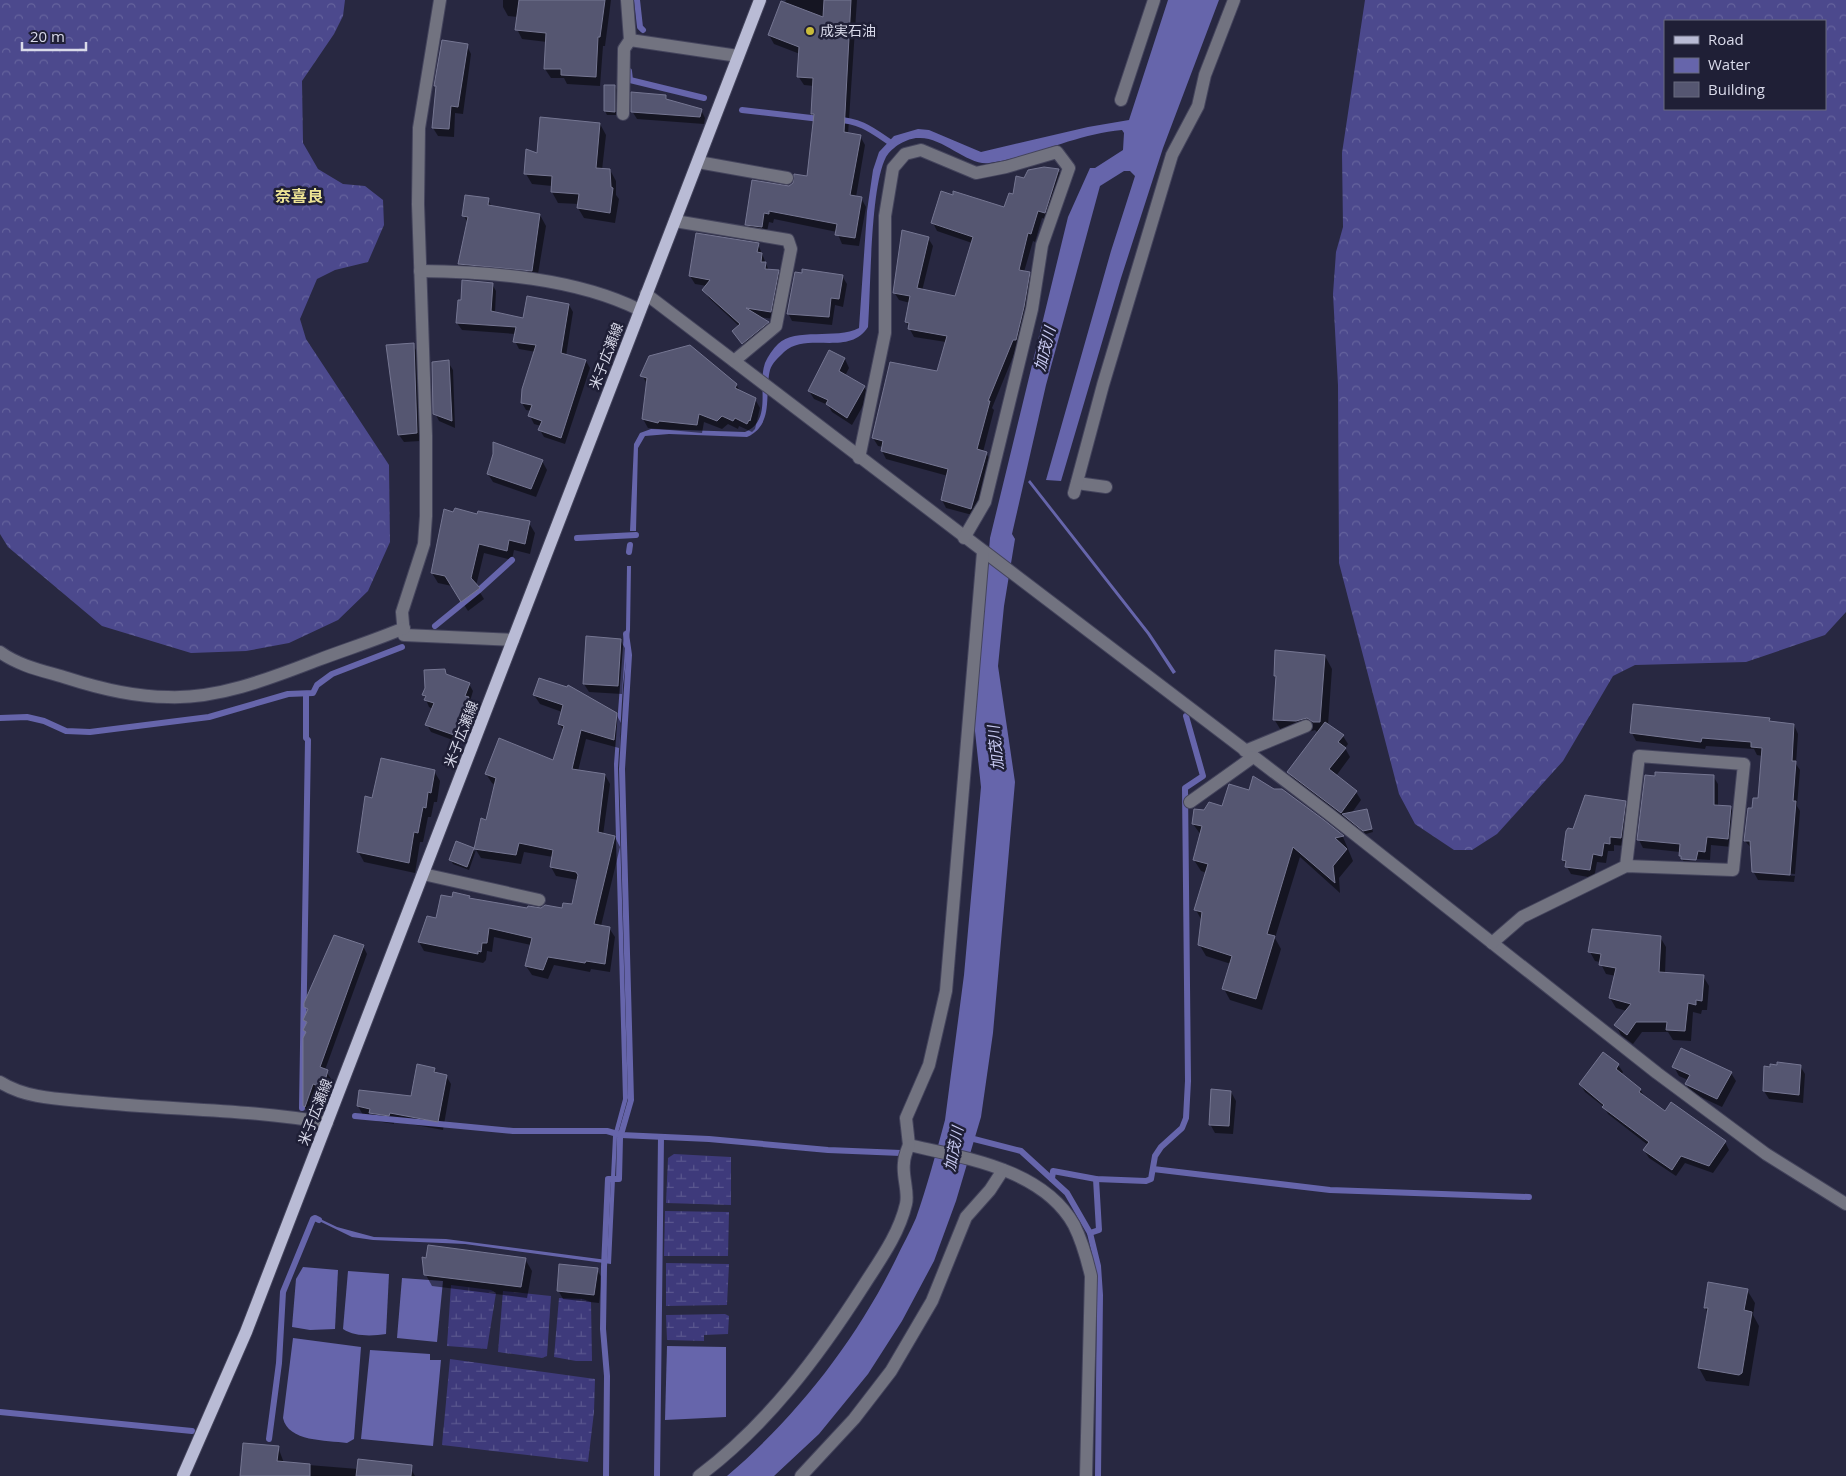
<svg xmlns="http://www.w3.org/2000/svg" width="1846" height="1476" font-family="'Open Sans','Noto Sans JP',sans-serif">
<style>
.forest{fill:url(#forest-crowns);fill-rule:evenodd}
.wetland{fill:url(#wetland-marsh)}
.water{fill:#6665ab}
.shadow{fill:#0007}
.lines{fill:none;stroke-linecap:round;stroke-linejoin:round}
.stream{stroke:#6665ab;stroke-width:6}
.building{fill:#555671;stroke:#757692}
.minor-casing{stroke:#44445c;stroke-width:14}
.major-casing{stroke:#44445c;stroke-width:14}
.minor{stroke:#727380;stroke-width:12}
.major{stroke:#b9bbd5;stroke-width:12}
.poi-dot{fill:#c9bb3a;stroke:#1f1f36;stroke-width:2}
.labels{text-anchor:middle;stroke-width:5;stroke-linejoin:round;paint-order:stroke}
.poi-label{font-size:14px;fill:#d9daea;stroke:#1f1f36;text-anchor:start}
.street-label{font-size:14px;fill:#d9daea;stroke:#1f1f36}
.water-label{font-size:15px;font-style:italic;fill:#c8caf2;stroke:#1f1f36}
.quarter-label{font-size:16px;font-weight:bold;fill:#ede495;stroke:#1f1f36}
</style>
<defs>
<pattern id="forest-crowns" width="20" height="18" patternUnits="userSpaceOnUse" patternTransform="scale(1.25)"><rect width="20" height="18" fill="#4c498d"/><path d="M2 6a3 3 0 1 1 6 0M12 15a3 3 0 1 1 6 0" fill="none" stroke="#65639d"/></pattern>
<pattern id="wetland-marsh" width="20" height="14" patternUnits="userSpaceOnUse" patternTransform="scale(1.25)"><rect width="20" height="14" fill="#3e3a7b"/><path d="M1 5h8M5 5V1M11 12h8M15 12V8" fill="none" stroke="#59568e"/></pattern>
</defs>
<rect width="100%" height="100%" fill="#282841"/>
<g class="forest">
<polygon points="0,0 345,0 343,16 334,34 302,81 303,143 318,169 343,184 365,186 383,200 384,225 368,262 335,270 317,279 300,319 306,339 389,465 390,542 368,591 338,620 289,643 246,651 191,653 102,626 8,547 0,534"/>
<path d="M1365 0H1846V612L1825 635 1746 662 1635 665 1613 676 1563 761 1497 834 1472 850H1454L1415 824 1399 794 1339 563 1338 385 1333 294 1336 252 1343 227 1342 153ZM1825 21V109H1665V21Z"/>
</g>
<g class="wetland">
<polygon points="674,1154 731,1157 731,1205 666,1203 668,1158"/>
<polygon points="665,1211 729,1212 728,1256 664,1256"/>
<polygon points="666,1263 729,1264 727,1305 666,1306"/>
<polygon points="451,1285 491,1290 496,1293 487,1349 447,1346"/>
<polygon points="503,1291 551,1296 547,1356 542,1358 498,1352"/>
<polygon points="559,1298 583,1299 591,1302 592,1361 576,1361 554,1357"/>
<polygon points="725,1314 729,1316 728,1334 704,1335 704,1341 667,1340 666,1315"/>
<polygon points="450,1359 595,1379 594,1412 588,1462 442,1445"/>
</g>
<g class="water">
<path d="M1168 0H1219L1163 148 1121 278 1061 481 1046 480 1111 251 1135 176 1130 171H1124L1100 186 1046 385 1012 534 1015 539 1004 606 998 666 1015 782 993 1033 981 1117 956 1201 934 1261 902 1321 868 1374 819 1434 774 1476H727C797 1416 855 1342 896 1259 902 1246 910 1232 916 1218 927 1187 936 1153 945 1120L964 975 981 787 974 722 990 538 1068 217 1090 168H1095L1123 150 1124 133 1122 130C1075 134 1035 157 989 163 968 166 942 136 918 138 907 138 892 147 886 157 870 188 871 288 868 327 849 357 807 331 784 352 779 357 772 363 770 370 764 394 775 424 747 437L669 434 645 436 638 448 636 531H630L634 444 640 433 651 429 745 432C773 421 757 385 765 363 768 356 773 349 778 344 795 327 836 340 859 328L867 211 873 170 879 152 894 136 918 129 929 130 981 152 1088 127 1129 120Z"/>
<polygon points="1030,480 1150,633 1176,672 1173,674 1147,634 1028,482"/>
<polygon points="627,566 631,566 630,630 623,685 618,768 628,1098 617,1137 611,1264 465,1244 373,1240 352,1237 313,1218 314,1216 337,1227 374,1237 446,1239 607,1260 613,1136 623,1099 614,764 624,633 626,630"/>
<polygon points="303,1267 338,1270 335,1329 310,1330 292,1327 296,1279"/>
<path d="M348 1271 389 1274 386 1334C373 1336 355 1337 343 1329Z"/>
<polygon points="402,1278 443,1281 437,1342 397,1338"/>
<path d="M293 1338 361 1347 354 1439 347 1443C326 1440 288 1442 283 1418Z"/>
<polygon points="667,1346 726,1347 726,1417 665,1420"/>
<polygon points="370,1350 430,1354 430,1360 441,1360 433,1446 361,1439"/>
</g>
<g class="shadow">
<polygon points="503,0 611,0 605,46 603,46 600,86 567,84 564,78 551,78 545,69 547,42 522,39 517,29 518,17 508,16 503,7"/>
<polygon points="786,0 857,0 848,134 860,136 865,145 856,197 861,198 866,207 859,246 842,244 837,232 774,219 773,223 769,222 766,236 751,233 746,224 789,187 808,178 815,119 812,114 814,86 804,85 798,76 800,54 774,44 769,35"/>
<polygon points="467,46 471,54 463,114 455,113 454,137 438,136 433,128 437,89 436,86"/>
<polygon points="615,86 617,90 616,115 607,115 605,111"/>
<polygon points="666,96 668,101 701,110 705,118 704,124 637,119 632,111"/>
<polygon points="600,124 606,135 602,170 610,170 616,181 616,195 619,199 615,223 584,218 578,208 579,204 558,203 552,192 552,186 532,184 526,174 538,154"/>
<polygon points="1058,170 1063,178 1049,220 1042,218 1035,242 1033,241 1024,272 1029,273 1033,281 1017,347 992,408 994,410 983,452 986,453 991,461 976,516 946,508 942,500 948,476 886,459 882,451 883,447 878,446 873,438 938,373 946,342 914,337 906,322 910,303 899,300 894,292 928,238 933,246 922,291 956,297 972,243 937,231 933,223 1005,208 1024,180"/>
<polygon points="488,200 492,207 540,215 546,226 537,280 465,274 459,264 468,223 464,216"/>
<polygon points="758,244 769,271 778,272 782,280 775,319 758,317 768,323 772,330 748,351 733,331 739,326 709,298 704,290 707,286 695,284 690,276"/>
<polygon points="842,276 847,284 843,307 835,305 832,325 792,321 788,313"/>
<polygon points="492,284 496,291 495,313 524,320 569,305 573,312 566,356 586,361 590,368 565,444 544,437 540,430 541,426 534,424 530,416 531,411 526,410 522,403 536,352 519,349 515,341 516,334 462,330 457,323 462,301"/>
<polygon points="413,345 417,352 420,441 404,442 399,435"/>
<polygon points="830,352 845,359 849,368 845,376 864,387 869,395 852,425 832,412 828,405 814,399 809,391"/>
<polygon points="448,362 453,370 455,428 439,421 435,413"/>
<polygon points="642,375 736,384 741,393 755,399 760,408 755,429 752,432 739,426 738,429 728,424 722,429 704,422 702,433 648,428 643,419 647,384"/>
<polygon points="542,461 547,470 536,497 493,482 488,474"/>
<polygon points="454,513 529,523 535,533 530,554 514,550 512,560 484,553 476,586 484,599 468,611 452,586 438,583 432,573"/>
<polygon points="620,640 625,648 622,694 589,692 584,684"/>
<polygon points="1325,656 1332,669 1328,725 1343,736 1348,744 1345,748 1350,757 1336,776 1356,792 1361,800 1351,814 1368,814 1373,832 1366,834 1293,780 1289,772 1318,733 1315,730 1303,734 1282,732 1274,719 1277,680 1275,676"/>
<polygon points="444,670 448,676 469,684 473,691 470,701 473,706 472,714 462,740 459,740 458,742 431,732 427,725 433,709 429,707 424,695"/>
<polygon points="534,695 616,714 621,723 619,748 586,739 578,771 605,775 610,784 603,835 615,837 620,847 601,926 609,928 615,937 610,972 591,969 590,972 554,965 548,979 532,975 526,966 531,945 494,937 492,952 487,951 486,960 483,963 424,951 419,942 453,899 469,897 471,900 528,910 563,909 573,906 578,880 556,876 551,867 553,857 524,852 521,864 481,858 476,850 469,870 453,864 451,860 473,849 475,852 482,820 487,821 495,785 492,783 486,774 554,761 564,731 559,724 562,712 540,704"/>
<polygon points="1769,719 1771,723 1794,725 1798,734 1796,764 1800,770 1797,806 1800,811 1795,874 1755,871 1755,873 1795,876 1794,882 1758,880 1753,871 1752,849 1745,841 1753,809 1759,800 1763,756 1757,755 1754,749 1706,746 1705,749 1636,741 1632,733"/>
<polygon points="434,771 440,781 437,802 434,802 431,817 428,817 423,842 420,842 415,873 364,862 358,851"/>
<polygon points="1713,776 1718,784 1718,807 1731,808 1735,816 1732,847 1711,845 1710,860 1683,858 1683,860 1702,862 1701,868 1687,867 1680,855 1680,852 1643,848 1639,840"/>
<polygon points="1282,790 1343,837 1353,861 1339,878 1340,893 1300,857 1275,938 1281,949 1262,1010 1230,1000 1224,989 1231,964 1206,956 1199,944 1202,921 1196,910 1207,873 1201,871 1194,860 1201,835 1193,824 1205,811 1223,808 1250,791"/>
<polygon points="1625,802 1629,810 1625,846 1614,845 1614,851 1608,851 1606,863 1597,862 1594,878 1571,874 1563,860 1573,830"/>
<polygon points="1660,937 1666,947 1665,974 1703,976 1709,986 1707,1010 1702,1010 1701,1014 1693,1012 1691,1041 1673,1040 1668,1032 1642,1032 1633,1044 1621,1035 1616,1025 1627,1011 1616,1008 1610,998 1616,976 1606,974 1600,962 1595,961 1590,952"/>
<polygon points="363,946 367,954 325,1070 331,1079 327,1094 318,1090 309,1114 304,1106 307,1034 305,1030 307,1024 305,1020 308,1012 305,1007"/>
<polygon points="1618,1065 1623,1072 1621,1075 1640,1089 1645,1098 1666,1113 1725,1142 1729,1150 1713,1173 1685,1163 1676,1176 1649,1158 1644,1150 1648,1145 1608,1114 1604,1107 1585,1092 1580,1084"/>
<polygon points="1800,1066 1805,1074 1803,1103 1769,1099 1764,1091"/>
<polygon points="1674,1067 1731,1073 1736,1081 1722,1107 1690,1092 1686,1083 1688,1080 1679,1076"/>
<polygon points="434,1069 437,1074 446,1076 451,1084 443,1130 394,1121 394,1124 376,1121 373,1117 363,1115 358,1106 412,1098"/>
<polygon points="1231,1092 1236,1101 1233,1134 1215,1133 1210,1124"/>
<polygon points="525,1259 532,1271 527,1298 432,1286 426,1275"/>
<polygon points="597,1270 602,1278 599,1303 563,1299 558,1290"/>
<polygon points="1709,1284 1747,1290 1755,1303 1753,1315 1759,1326 1749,1386 1706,1381 1699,1368 1708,1313 1705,1308"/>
<polygon points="278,1447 284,1463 358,1469 409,1466 415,1476 241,1476"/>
</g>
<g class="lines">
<g class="stream">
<polyline points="637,0 640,27 643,30"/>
<polyline points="629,71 630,80 704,98"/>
<polyline points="742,110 820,119"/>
<path d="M837 120C860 120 873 131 891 143"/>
<polyline points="577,538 636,535"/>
<polyline points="629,552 630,545"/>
<polyline points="435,626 478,591 512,560"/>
<polyline points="0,718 27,717 44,721 66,731 90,732 209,717 288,694 313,693 317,685 332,674 402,647"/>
<polyline points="302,1108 308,740 306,738 306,694"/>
<polyline points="355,1116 513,1131 607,1131 621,1135 709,1139 828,1150 901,1153"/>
<polyline points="966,1137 1021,1151 1067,1193 1090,1233 1098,1266 1100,1295 1098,1476"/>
<polyline points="1153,1169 1330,1190 1529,1197"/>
<polyline points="1052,1179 1053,1171 1096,1179 1146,1181 1151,1179 1155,1156 1161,1147 1182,1128 1186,1118 1188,1081 1185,788 1203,776 1186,716"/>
<polyline points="1090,1233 1099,1230 1096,1179"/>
<polyline points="0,1412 192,1431"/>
<polyline points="269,1439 279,1363 283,1292 313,1219 315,1218 319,1220"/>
<polyline points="606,1476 607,1376 603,1329 604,1267 608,1179 619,1179 620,1138 631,1100 622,769 629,655 626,634"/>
<polyline points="657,1476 661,1137"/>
</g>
</g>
<g class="building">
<polygon points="519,0 605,0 600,37 598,37 596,77 561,75 561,69 544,69 546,33 515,30"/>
<polygon points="824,0 851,0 844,132 861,135 850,195 862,197 855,238 835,235 837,224 769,211 769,214 764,213 762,227 745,225 752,180 789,186 793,183 794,174 807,176 814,114 811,114 813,78 797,77 799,47 768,35 781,1 823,17"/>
<polygon points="442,40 468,44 458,107 451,106 449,129 432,128 436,86 434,86"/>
<polygon points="604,85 615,85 615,112 604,111"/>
<polygon points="631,92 666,95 666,99 702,109 700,117 631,112"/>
<polygon points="540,117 600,123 596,168 610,169 611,187 613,188 610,213 577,208 579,194 551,192 552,176 524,174 526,149 537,153"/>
<polygon points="1044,167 1059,169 1045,213 1038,211 1031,234 1028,233 1019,270 1030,272 1024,307 1016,340 1013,340 988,401 990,401 977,449 987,452 971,509 941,500 948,469 881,451 883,441 872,438 890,362 937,371 947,336 908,329 909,323 905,322 910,296 893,293 902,230 929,237 917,288 955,296 973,237 931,223 941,191 953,195 953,191 1004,207 1009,193 1013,194 1016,176 1024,178 1028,170"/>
<polygon points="465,195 489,198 488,205 540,214 532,271 458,264 468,217 462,216"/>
<polygon points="696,233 759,243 757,252 762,253 761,262 766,262 765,269 779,270 771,312 746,308 769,322 742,344 732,331 740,324 702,290 710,280 689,276"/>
<polygon points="802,269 843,275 839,299 831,298 829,317 787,314 795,272 802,273"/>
<polygon points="462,280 493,283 491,311 523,318 527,296 569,304 561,353 586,360 561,438 538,430 542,421 528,416 532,405 521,403 522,389 536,345 513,342 516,327 456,323 458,300 461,300"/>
<polygon points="414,343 417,433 398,435 386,345"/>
<polygon points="690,345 737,384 735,388 756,398 750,421 749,420 747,424 735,418 733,421 722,416 717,421 699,414 697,425 659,421 658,423 642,419 647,378 640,376 649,356"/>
<polygon points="829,350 845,358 839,371 865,386 847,418 826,404 828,400 808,391"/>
<polygon points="449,360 452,421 433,414 432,362"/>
<polygon points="493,442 543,460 531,489 487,474 493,454"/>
<polygon points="455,508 477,514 478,511 530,521 525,544 509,540 507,551 479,544 471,578 480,588 461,602 445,576 431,573 444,509 453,512"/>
<polygon points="586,636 621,639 618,686 583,684"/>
<polygon points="1275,650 1325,655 1320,722 1313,722 1307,718 1296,721 1273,720 1276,676 1274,676"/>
<polygon points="445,669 446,674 470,683 465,696 469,697 466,704 468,705 458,734 455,733 454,735 425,725 434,703 424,700 426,696 422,695 425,688 424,670"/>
<polygon points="539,678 567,687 568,685 617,713 614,740 581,730 572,769 605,774 598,832 615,836 594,924 610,927 605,964 586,961 585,963 548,957 543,970 525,966 532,938 489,928 487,943 482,943 481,952 478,951 478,954 418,942 427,916 436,918 441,895 452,897 453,892 470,896 469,898 527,908 528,906 541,908 545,905 562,908 563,903 572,904 578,875 576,872 550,867 553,850 519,843 516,855 474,849 481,818 486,820 496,778 485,774 499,738 553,760 564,726 558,724 563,705 533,695"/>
<polygon points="1633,704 1770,718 1769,721 1794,724 1792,761 1796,761 1793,801 1796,801 1790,875 1752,872 1750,841 1744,841 1748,808 1752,808 1753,798 1758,798 1762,748 1751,747 1751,742 1702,738 1701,742 1630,733"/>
<polygon points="1325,722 1344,735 1338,742 1346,748 1329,769 1357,791 1341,813 1287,772"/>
<polygon points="381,758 435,770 431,793 428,792 426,808 423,807 418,833 414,832 409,863 357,852 365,796 372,798"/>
<polygon points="1655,772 1714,775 1714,805 1731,806 1728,839 1707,837 1705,852 1698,851 1696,860 1681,859 1681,856 1679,856 1680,844 1637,840 1645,775 1655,776"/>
<polygon points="1253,776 1274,789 1282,789 1324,820 1344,836 1335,838 1347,849 1333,866 1335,883 1293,847 1267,934 1275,936 1256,999 1222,989 1232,956 1198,945 1202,912 1194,910 1208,864 1193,860 1202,826 1192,824 1194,809 1204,810 1209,802 1222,806 1229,784 1249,790"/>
<polygon points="1585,795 1626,801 1621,838 1610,837 1610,844 1604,843 1602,856 1593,854 1590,870 1565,867 1566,861 1562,860 1566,831 1568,828 1573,829"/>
<polygon points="1367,809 1372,829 1363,831 1342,814"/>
<polygon points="456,841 474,848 467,867 449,860"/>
<polygon points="1592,929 1661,936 1659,972 1704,975 1702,1001 1696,1000 1696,1005 1688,1003 1685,1031 1666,1030 1667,1022 1636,1022 1627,1035 1614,1025 1631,1004 1609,998 1616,968 1599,965 1601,954 1588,952"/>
<polygon points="334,935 364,945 320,1067 328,1070 323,1088 313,1084 305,1107 303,1106 303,1038 306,1032 303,1030 307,1022 303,1020 308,1009 304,1007 304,1003"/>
<polygon points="1681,1048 1732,1072 1717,1099 1685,1084 1690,1075 1672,1067"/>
<polygon points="1603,1052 1619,1064 1616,1069 1641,1089 1639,1092 1665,1111 1671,1102 1726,1141 1709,1166 1681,1156 1672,1170 1643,1150 1649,1142 1602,1107 1604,1105 1579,1084"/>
<polygon points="1777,1062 1801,1065 1799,1095 1763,1091 1764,1066 1770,1067 1770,1064 1777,1065"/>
<polygon points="417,1064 435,1068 434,1072 447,1075 438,1122 390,1113 389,1116 369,1113 370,1109 357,1106 359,1090 411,1096"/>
<polygon points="1211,1089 1231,1091 1229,1126 1209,1125"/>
<polygon points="428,1245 526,1258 521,1287 424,1275 422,1257 426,1258"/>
<polygon points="559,1264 598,1268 594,1295 557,1291"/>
<polygon points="1708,1282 1748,1289 1744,1310 1752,1312 1742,1373 1739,1375 1698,1368 1708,1308 1704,1308"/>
<polygon points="243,1443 279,1446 277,1461 310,1464 310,1476 240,1476"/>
<polygon points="358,1459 412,1465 411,1476 356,1476"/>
</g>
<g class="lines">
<g class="minor-casing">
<g id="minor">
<polyline points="440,0 419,128 418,204 426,436 426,516 424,544 402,612 404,635 513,640"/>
<polyline points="630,40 738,56"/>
<polyline points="1121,100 1154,0"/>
<polyline points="623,114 624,49 630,40 627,0"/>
<polyline points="698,162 787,178"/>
<polyline points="675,221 788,240 791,249 776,326 734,361"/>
<path d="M420 271C491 272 576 278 640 310"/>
<polyline points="646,294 1329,814 1657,1073 1766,1154 1846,1204"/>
<polyline points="859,458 885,333 885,216 893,168 905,154 921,150 976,173 1006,167 1057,152 1069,168 1042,245 1032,309 985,502 964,538"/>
<polyline points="1077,483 1106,487"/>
<polyline points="1074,493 1103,385 1172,155 1198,106 1205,75 1234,0"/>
<path d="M983 552 946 991 929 1065 906 1118 909 1145C965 1158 1043 1169 1074 1225 1082 1241 1087 1259 1091 1276L1086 1476"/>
<path d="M0 652C19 666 44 671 67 678 98 688 135 697 168 697 219 699 271 678 318 660 347 649 376 640 404 628"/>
<polyline points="1245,751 1306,726"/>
<polyline points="1190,802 1253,757"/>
<polyline points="423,874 539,900"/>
<polyline points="1492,943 1522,917 1626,866 1733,870 1744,764 1639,756 1626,866"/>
<path d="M0 1082C27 1099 61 1099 92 1102 170 1110 250 1109 327 1123"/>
<path d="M699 1476C767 1425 818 1357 864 1285 880 1260 899 1234 906 1204 909 1192 902 1176 904 1163 904 1157 907 1150 909 1145"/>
<polyline points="801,1476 854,1419 891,1371 932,1301 966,1217 990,1190 1003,1170"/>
</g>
</g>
<g class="major-casing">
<polyline id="major" points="183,1476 246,1332 760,0"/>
</g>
<use href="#minor" class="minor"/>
<use href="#major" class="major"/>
</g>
<circle class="poi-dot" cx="810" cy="31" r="5"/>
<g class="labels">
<g class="poi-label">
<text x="820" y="36">成実石油</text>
</g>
<g class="street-label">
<text transform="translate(606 356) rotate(-69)" y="5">米子広瀬線</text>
<text transform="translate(461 734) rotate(-69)" y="5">米子広瀬線</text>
<text transform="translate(315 1112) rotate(-69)" y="5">米子広瀬線</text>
</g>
<g class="water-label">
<text transform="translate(1045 349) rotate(-76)" y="5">加茂川</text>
<text transform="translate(996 748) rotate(-96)" y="5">加茂川</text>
<text transform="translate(954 1149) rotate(-79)" y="5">加茂川</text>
</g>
<g class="quarter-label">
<text x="299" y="202">奈喜良</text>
</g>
</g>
<rect x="1664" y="20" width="162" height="90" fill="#1f1f36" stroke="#696a7e"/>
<rect x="1674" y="36" width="25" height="8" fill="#b9bbd5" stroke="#696a7e"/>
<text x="1708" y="45" font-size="15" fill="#d9daea">Road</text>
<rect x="1674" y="58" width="25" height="15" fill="#6665ab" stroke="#696a7e"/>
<text x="1708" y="70" font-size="15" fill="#d9daea">Water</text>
<rect x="1674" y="82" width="25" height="15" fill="#555671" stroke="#696a7e"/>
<text x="1708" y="95" font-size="15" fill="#d9daea">Building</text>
<path d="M22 42v8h64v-8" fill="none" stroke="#d9daea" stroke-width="2.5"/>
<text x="30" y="42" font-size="15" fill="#d9daea" stroke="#1f1f36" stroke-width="4" paint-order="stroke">20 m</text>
</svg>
